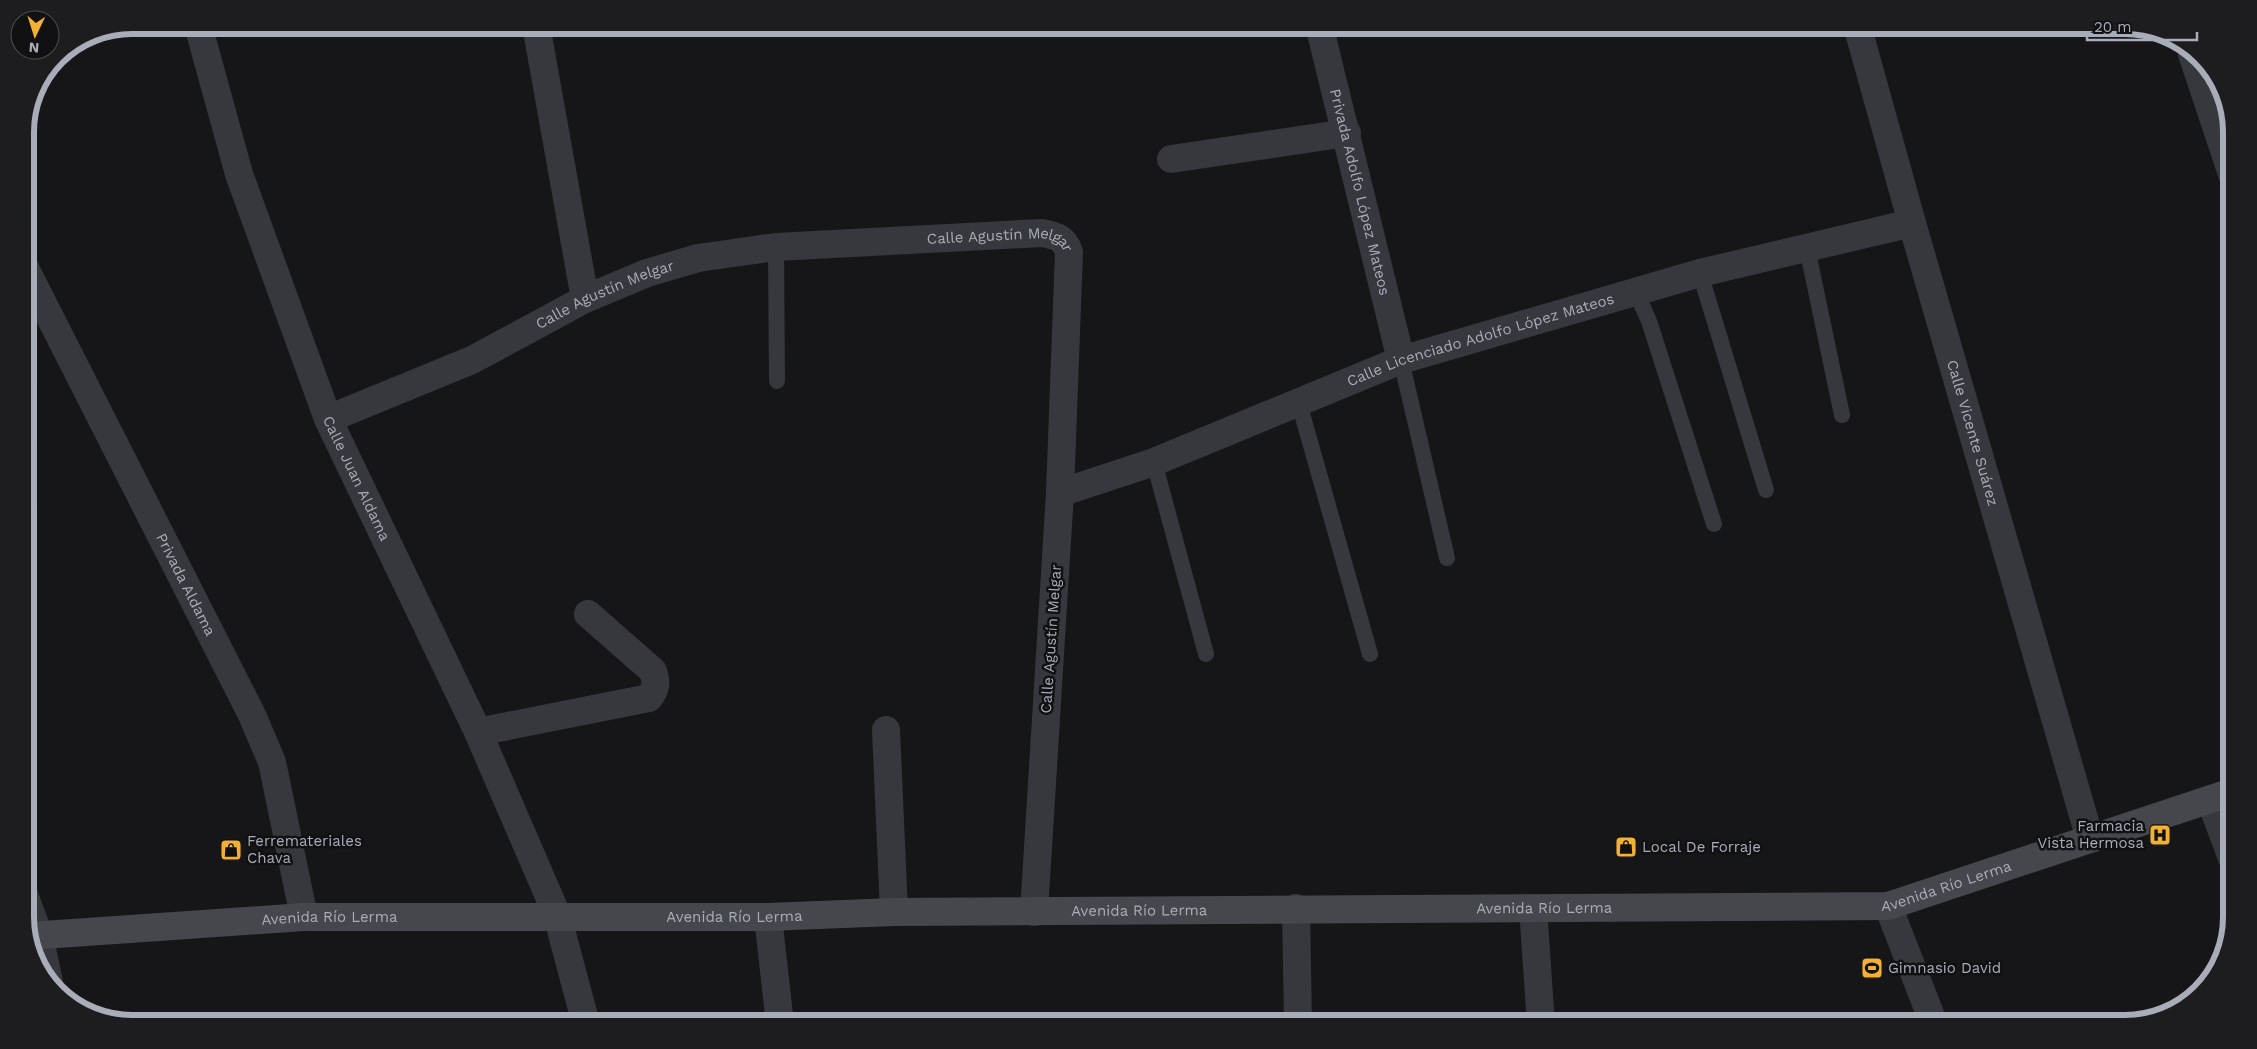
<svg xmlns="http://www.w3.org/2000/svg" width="2257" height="1049" font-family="'Work Sans',sans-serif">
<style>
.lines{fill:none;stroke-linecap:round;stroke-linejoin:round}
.service{stroke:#37383d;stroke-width:16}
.minor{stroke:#37383d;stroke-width:28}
.tertiary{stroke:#37383d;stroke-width:28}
.secondary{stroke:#45474d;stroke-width:28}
.labels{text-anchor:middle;stroke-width:5;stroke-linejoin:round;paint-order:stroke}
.street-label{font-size:15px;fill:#a8adb8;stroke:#111113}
.poi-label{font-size:15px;fill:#a8adb8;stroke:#111113;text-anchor:start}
.rim{fill:none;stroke:#a8adb8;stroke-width:6}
</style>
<rect width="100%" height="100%" fill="#161618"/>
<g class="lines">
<g class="service">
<polyline points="776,247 777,381"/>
<polyline points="1807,248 1842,415"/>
<polyline points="1700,273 1766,490"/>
<polyline points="1636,292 1649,321 1714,524"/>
<polyline points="1401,360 1447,558"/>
<polyline points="1299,403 1370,654"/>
<polyline points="1154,462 1206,654"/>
</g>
<g class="minor">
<path id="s1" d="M198 25 239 174 328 419 478 732 557 915 586 1024"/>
<polyline points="536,25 585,299"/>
<path id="s2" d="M1319 25 1401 360"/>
<path id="s3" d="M1857 25 1912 223 2090 839"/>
<polyline points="2192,54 2232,174"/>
<polyline points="1171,159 1347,133"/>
<path id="s4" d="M25 268 252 715 272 762 304 917"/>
<path id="s5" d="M328 419 472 360 585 299 647 273 698 258 776 247 1042 233C1056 236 1064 237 1069 252L1060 493 1034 912"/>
<path id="s6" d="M1060 493 1154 462 1401 360 1700 273 1912 223"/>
<polyline points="886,730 894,912"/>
<path d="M478 732 649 698C656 689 657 682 653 671L588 614"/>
<polyline points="2210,799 2232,858"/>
<polyline points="25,897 39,935 49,982"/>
<polyline points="1296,908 1298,1024"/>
<polyline points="1533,908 1541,1024"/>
<polyline points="768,917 780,1024"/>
</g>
<polyline class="tertiary" points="1888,906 1934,1024"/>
<path class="secondary" id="s7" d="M29 936 304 917H768L894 912 1888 906 2232 792"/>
</g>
<defs>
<g id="hospital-square" transform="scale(1.125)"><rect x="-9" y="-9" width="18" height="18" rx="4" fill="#f2b134" stroke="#111113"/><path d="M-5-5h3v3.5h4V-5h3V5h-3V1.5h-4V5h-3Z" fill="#111"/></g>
<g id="shop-square" transform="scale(1.125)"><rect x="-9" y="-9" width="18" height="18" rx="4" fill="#f2b134" stroke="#111113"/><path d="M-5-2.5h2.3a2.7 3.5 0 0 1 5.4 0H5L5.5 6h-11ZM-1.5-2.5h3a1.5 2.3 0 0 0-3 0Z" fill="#111"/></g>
<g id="stadium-square" transform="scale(1.125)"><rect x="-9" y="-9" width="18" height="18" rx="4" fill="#f2b134" stroke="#111113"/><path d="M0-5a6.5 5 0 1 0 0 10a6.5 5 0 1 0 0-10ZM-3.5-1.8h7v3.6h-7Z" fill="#111"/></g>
</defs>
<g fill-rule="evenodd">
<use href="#hospital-square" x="2160" y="835"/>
<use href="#shop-square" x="1626" y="847"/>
<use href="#shop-square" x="231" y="850"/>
<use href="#stadium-square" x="1872" y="968"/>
</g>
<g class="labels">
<g class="street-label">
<text dy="5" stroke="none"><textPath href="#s2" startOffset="172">Privada Adolfo López Mateos</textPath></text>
<text dy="5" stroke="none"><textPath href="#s5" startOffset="709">Calle Agustín Melgar</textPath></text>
<text dy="5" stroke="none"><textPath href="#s5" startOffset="304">Calle Agustín Melgar</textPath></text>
<text dy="5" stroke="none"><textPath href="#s6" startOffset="448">Calle Licenciado Adolfo López Mateos</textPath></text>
<text dy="5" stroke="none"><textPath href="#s3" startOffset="424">Calle Vicente Suárez</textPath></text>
<text dy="5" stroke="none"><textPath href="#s1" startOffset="481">Calle Juan Aldama</textPath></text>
<text dy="5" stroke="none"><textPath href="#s4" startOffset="355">Privada Aldama</textPath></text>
<text transform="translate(1051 639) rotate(-86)" y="5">Calle Agustín Melgar</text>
<text dy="5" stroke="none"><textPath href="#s7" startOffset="1921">Avenida Río Lerma</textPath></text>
<text dy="5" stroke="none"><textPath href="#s7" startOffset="1516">Avenida Río Lerma</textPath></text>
<text dy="5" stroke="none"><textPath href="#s7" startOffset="1111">Avenida Río Lerma</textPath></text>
<text dy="5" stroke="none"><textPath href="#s7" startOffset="706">Avenida Río Lerma</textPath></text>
<text dy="5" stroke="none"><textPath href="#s7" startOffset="301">Avenida Río Lerma</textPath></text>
</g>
<g class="poi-label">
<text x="2144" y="831" text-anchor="end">Farmacia<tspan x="2144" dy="17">Vista Hermosa</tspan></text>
<text x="247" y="846">Ferremateriales<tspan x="247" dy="17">Chava</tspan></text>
<text x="1642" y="852">Local De Forraje</text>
<text x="1888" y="973">Gimnasio David</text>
</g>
</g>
<path d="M0 0H2257V1049H0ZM132 34H2125A98 98 0 0 1 2223 132V917A98 98 0 0 1 2125 1015H132A98 98 0 0 1 34 917V132A98 98 0 0 1 132 34Z" fill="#1d1d20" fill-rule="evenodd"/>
<path class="rim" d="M132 34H2125A98 98 0 0 1 2223 132V917A98 98 0 0 1 2125 1015H132A98 98 0 0 1 34 917V132A98 98 0 0 1 132 34Z"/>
<g transform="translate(35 35) rotate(184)"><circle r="24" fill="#111113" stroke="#4d4f55"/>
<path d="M0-4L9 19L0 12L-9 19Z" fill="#f2b134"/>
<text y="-8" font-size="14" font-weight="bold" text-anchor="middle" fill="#a8adb8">N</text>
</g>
<path d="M2087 32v8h110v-8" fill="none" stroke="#a8adb8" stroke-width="2.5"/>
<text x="2094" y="32" font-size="15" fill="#a8adb8" stroke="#111113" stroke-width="4" paint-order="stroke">20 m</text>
</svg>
